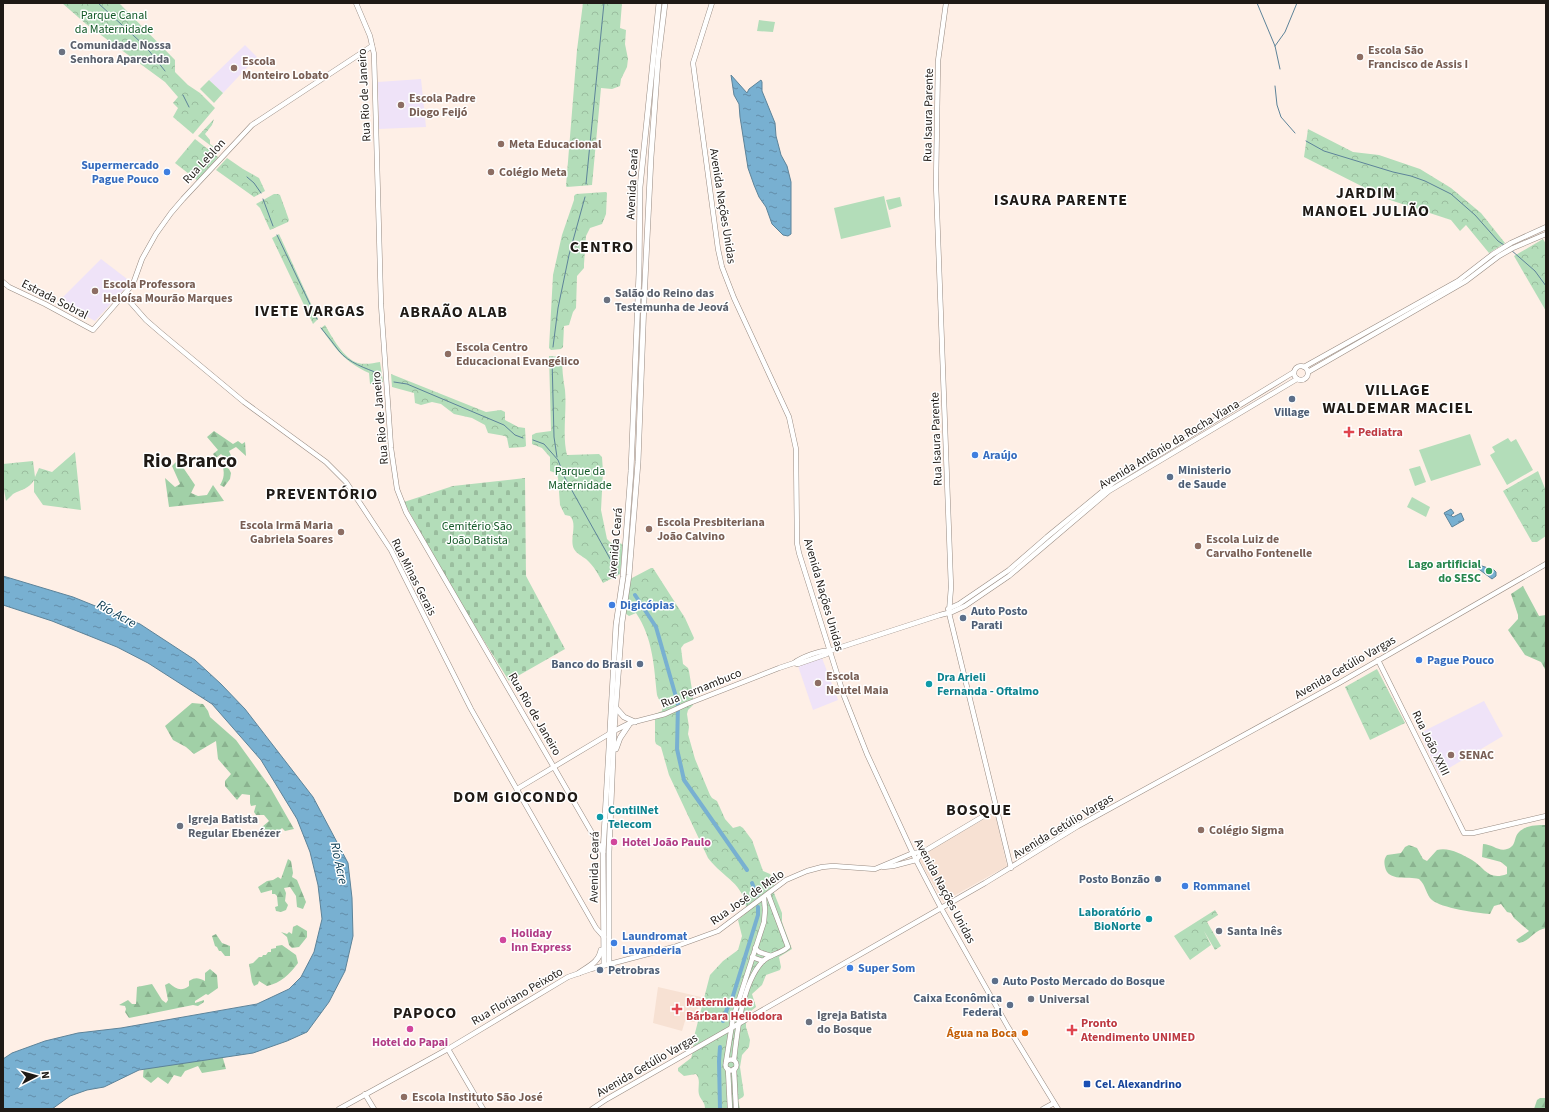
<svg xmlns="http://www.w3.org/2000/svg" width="1549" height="1112" font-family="'Source Sans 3',sans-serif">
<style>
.education{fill:#efe3f8}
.built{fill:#f7e1d3}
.forest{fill:url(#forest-firs)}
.cemetery{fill:url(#cemetery-stones)}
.park{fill:url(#park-crowns)}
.garden{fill:#b3ddb9}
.water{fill:url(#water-ripples);stroke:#5d8399}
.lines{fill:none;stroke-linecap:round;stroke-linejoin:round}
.stream{stroke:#5d8399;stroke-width:1}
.canal{stroke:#78b0d1;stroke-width:4}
.secondary-casing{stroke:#978a81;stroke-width:5.5}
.primary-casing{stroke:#978a81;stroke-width:6}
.secondary{stroke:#fff;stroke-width:4.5}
.primary{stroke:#fff;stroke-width:5}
.worship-dot{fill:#6b7280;stroke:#fff;stroke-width:1.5}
.education-dot{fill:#8d6e63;stroke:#fff;stroke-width:1.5}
.shop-dot{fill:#3f7fe0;stroke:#fff;stroke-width:1.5}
.service-dot{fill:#5c6f8a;stroke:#fff;stroke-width:1.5}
.health-dot{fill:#e0444e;stroke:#fff;stroke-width:1.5}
.leisure-dot{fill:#2e9e5b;stroke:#fff;stroke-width:1.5}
.culture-dot{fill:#0f9aa8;stroke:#fff;stroke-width:1.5}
.hotel-dot{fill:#d1479c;stroke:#fff;stroke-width:1.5}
.food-dot{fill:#e8710a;stroke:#fff;stroke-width:1.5}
.transit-dot{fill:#1a4fb4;stroke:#fff;stroke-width:1.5}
.labels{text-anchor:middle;stroke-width:3;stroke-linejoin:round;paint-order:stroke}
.park-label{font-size:12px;fill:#135927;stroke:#fff}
.worship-label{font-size:12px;font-weight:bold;fill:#5b616d;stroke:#fff;text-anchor:start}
.education-label{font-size:12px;font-weight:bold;fill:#785e54;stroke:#fff;text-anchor:start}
.street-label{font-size:12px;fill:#1f1a16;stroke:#fff}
.shop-label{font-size:12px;font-weight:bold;fill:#366cbe;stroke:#fff;text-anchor:start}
.service-label{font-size:12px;font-weight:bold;fill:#4e5e75;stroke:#fff;text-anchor:start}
.health-label{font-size:12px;font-weight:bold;fill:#be3a42;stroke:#fff;text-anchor:start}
.leisure-label{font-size:12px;font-weight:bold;fill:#27864d;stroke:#fff;text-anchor:end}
.culture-label{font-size:12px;font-weight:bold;fill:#0d838f;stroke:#fff;text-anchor:start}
.hotel-label{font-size:12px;font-weight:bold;fill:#b23c85;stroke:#fff;text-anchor:start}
.food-label{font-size:12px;font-weight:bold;fill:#c56008;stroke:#fff;text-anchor:end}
.transit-label{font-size:12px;font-weight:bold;fill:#164399;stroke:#fff;text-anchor:start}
.water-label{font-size:13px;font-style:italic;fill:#03354c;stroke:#fff}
.district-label{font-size:16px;font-weight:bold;letter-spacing:1px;fill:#1f1a16;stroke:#fff}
.town-label{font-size:20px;font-weight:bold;fill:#1f1a16;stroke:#fff}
</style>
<defs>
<pattern id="forest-firs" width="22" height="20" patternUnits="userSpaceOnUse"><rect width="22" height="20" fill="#a1d0a7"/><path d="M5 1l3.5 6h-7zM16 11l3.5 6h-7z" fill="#8ab28f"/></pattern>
<pattern id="cemetery-stones" width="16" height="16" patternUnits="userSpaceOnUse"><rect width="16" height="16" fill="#b3ddb9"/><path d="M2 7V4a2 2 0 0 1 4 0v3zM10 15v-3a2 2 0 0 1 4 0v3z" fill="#9abd9e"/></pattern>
<pattern id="park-crowns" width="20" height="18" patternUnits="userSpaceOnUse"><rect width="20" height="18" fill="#b3ddb9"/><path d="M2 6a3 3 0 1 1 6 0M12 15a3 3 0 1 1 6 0" fill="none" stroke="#9abd9e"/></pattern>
<pattern id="water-ripples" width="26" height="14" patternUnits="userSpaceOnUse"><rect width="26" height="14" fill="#78b0d1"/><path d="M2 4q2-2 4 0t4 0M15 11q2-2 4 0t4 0" fill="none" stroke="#628ea9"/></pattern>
</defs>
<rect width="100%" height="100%" fill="#feefe6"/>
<g class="education">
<polygon points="245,45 257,57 223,93 209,80"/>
<polygon points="421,79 426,127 379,129 378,82"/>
<polygon points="101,259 131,282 95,321 59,301"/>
<polygon points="822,658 838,700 813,710 798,666"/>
<polygon points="1484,701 1503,736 1439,774 1420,733"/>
</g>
<g class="built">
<polygon points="995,813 1007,866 943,902 920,861 921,855"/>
<polygon points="658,987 701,997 695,1022 685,1021 682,1031 653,1023"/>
</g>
<g class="forest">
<polygon points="214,431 233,444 238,441 242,444 245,442 246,456 236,447 229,451 232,458 224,457 221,454 216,458 213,454 218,450 207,437"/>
<polygon points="178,460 195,485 191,493 198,496 207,495 213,485 224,501 169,507 165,478 175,487 180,484 172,466"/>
<path d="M222 465 229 469 231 473 230 479 224 487 220 485C224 479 225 472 222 465Z"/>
<polygon points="1523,586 1539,616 1546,615 1546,671 1541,662 1525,655 1508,630 1518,619 1518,615 1511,594"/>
<polygon points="192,703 203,704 208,711 210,717 236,740 270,787 294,829 285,831 282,828 279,831 266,833 262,827 269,821 264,815 256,815 254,812 256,805 251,806 250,803 250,795 242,794 237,800 225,786 225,781 231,774 218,759 216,741 194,754 186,747 173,740 165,726"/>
<path d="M1546 825V928C1534 930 1529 942 1519 943L1516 940 1529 931 1514 918 1511 913 1507 912 1501 904 1494 906 1490 914C1477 913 1441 908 1432 900 1426 895 1426 885 1419 879 1408 876 1388 882 1385 867 1384 862 1384 859 1387 855L1401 853 1405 847 1409 845 1417 848 1423 859 1427 861 1437 850C1449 847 1461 854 1472 860 1485 868 1488 881 1507 874V867L1501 862 1482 857 1483 844C1492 844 1499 852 1507 849 1517 846 1513 838 1519 832 1526 825 1537 825 1546 825Z"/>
<polygon points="288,859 291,861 293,873 292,877 297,880 306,902 303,909 297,907 296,896 290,887 284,888 286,893 285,901 288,905 286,910 281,912 276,911 275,907 278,906 277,896 275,894 272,894 272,890 261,893 258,887 267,881 273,880 278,877 281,879"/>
<polygon points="297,925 307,931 307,937 299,947 292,948 289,945 287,937 281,932 287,934 289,932 292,934 293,927"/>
<polygon points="216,934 222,943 230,946 230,956 225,956 221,951 219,951 217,947 215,946 212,936"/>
<path d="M282 945 296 955 298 963C290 974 281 983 267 986L259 981 258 984 254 986 252 982 249 964 253 963 259 957H262L263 955H266L268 952H271V949L276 948V946Z"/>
<path d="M210 969 217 975 218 988 208 995 206 994 195 1001V1003L204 1000V1002L198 1006 193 1005 129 1018 125 1012 126 1009 125 1006 119 1005 128 1000 132 1004H136L137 987 152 984 162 1000 166 1003 168 1000 165 985 169 983C176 989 181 992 189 986V981C196 977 198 978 205 981V973Z"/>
<polygon points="222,1055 226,1069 202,1073 198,1066 185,1071 181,1077 174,1075 168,1084 158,1077 151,1083 143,1077 144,1064"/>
<polygon points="1540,1098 1546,1098 1546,1109 1534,1109 1537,1100"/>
</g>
<polygon class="cemetery" points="525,478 526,576 565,649 509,681 445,578 404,502 453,486"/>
<g class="park">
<polygon points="62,3 119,3 175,60 175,72 188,85 200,93 215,108 193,134 173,117 178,108 173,103 178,97 165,82 86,24"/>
<polygon points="583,3 622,3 620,28 626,30 625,44 628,59 627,67 621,79 620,86 612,89 601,88 592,185 567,187 566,186 577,50"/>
<polygon points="214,119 212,125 205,134 210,140 210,144 220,151 219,152 198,136"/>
<polygon points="1308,129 1353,152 1379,155 1420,169 1451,188 1481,213 1505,243 1489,253 1466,225 1460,231 1451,220 1387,199 1304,157"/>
<polygon points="195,139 218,157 198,181 175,163"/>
<polygon points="227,158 243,169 259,178 265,191 254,197 216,170"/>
<polygon points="606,192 607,193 606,214 602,224 590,228 586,236 584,264 584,268 577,276 576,308 573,312 569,325 564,326 563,347 561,349 551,350 549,348 553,275 562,235 574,200 574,196 576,194"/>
<polygon points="274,194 278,194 280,195 289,220 288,222 270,230 260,208 256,204"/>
<polygon points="279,234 318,319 313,324 272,238"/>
<polygon points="1543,239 1546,244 1546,311 1514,256"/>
<path d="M325 325C332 337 344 359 358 363 365 365 374 363 380 362L383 382 370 384 369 373C345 362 335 349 321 328Z"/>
<path d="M549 356 562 357C562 368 563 379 565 390 567 410 562 436 567 455L599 454 602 457 603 472 601 510 607 539 611 543 619 542 623 545 620 574 603 583C598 574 594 566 586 559 582 556 577 554 574 549 569 539 578 524 570 516L565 515 560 505 558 478 556 473 550 471V457L542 448 532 444V435L536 433 551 431Z"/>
<polygon points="391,374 486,412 501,410 505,412 505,420 518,427 525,428 526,446 524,447 509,448 507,438 505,436 488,433 485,425 472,418 454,414 441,404 432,402 421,405 415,403 414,393 392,387"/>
<path d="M75 452 81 510 43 505 34 492V480C29 489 22 489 13 494 11 496 8 499 6 501L3 484V464L33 461 35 477 39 468 52 472Z"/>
<polygon points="1538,471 1546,491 1546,536 1537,542 1532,542 1503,491"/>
<path d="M651 568H653L685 618 694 638 693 640 684 644 681 648 683 664 688 668 689 671 693 696V705L688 710 687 714 689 727 688 734 695 759 710 795 712 798 717 801 725 819 733 828 740 826 743 828 752 840 763 871 770 874 774 880V893L782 913V922L792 949 779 957 781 967 780 970 766 975 762 985 752 994 756 1007 746 1015V1027L750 1040 749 1047 742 1055 740 1067 744 1095 743 1097 738 1100 740 1109H705C705 1103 703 1102 700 1097 696 1089 702 1081 696 1074L684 1076 678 1071V1068L691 1058 692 1055 695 1033 710 975 723 961 738 950 742 936 738 920 747 912C744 882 724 879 708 858L669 775 661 747 656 744 655 741V714L662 711C664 704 659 701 657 695 654 667 653 638 636 613L629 616 625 613 629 581 632 578Z"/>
<polygon points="1377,669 1405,723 1370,740 1345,687"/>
<polygon points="1215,910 1218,915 1207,922 1221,946 1215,950 1204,931 1211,945 1190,960 1174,936"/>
</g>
<g class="garden">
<polygon points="759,20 775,22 773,32 757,31"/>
<polygon points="209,80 223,93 214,103 200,89"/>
<polygon points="279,195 286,212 276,216 269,199"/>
<polygon points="884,196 891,227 841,239 834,208"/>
<polygon points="900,197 902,206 889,210 886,200"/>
<polygon points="1470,434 1481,465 1431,481 1419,450"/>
<polygon points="1508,438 1511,442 1516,439 1533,470 1507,485 1490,455 1495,452 1492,447"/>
<polygon points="1420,466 1426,482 1415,486 1409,469"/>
<polygon points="1412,497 1430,507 1426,517 1407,507"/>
</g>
<g class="water">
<polygon points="731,75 747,93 749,89 761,80 762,82 762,91 775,123 776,136 781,155 787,166 791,182 791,234 788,236 783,235 772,224 766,207 759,197 754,185 748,168 740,117 739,104 734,95"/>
<polygon points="1451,509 1454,513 1451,515 1453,517 1461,513 1464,520 1452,527 1444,513"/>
<polygon points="1476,564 1494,570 1496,572 1496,576 1492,579 1476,567"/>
<polygon points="3,576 73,597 140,624 195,660 221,684 245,709 313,797 330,829 348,863 352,898 353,936 345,971 329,1002 307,1032 287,1041 253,1053 139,1070 104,1087 87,1090 70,1096 52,1109 3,1109 3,1059 12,1053 45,1041 78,1033 121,1028 257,1004 289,989 301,977 314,952 322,919 318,885 310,852 297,819 261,760 212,704 148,663 117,647 52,621 3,605"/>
</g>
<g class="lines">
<g class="stream">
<polyline points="98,3 146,47 165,71"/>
<polyline points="1257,3 1275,46 1280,69"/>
<polyline points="1275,46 1285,32 1297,3"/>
<polyline points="1275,86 1277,105 1281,117 1295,133"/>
<polyline points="183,95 189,107"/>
<polyline points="1306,141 1324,151 1393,172 1411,176 1425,181 1451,194 1475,215 1498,241 1504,245"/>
<polyline points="247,177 254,183 261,193"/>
<polyline points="586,184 604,3"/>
<polyline points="263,199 273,226"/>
<polyline points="277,235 317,319"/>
<polyline points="1511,250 1535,271 1546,286"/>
<path d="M321 328C327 335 333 343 339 351 349 363 365 368 380 374"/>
<polyline points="553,347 558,308 569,255 585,197"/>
<polyline points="552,358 554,437 557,457"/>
<polyline points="394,382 407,384 504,425 515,435 523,438"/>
<polyline points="533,440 544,444 558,460 565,478 618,573"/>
</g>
<g class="canal">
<polyline points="635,595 656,627 678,704 677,749 684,780 747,870"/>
<polyline points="752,883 757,895"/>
<polyline points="723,1021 727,1009 732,999 758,915 758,907"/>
<polyline points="720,1109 719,1061 720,1047"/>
</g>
<g class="secondary-casing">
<g id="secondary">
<polyline points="356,3 370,36 374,54 381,304 391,448 397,489 406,512 603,852"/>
<polyline points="712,3 693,63 718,249 722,267 734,298 789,417 796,449 797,543 799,553 844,696 867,754 916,860 941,908 1008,1027 1058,1109"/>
<polyline points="946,3 938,61 936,184 951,587 949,613 1011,868"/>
<polyline points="3,282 9,287 45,304 93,330 133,284 142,259 156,234 171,213 183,199 252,125 372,46"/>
<polyline points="124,295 146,320 161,333 244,402 326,462 346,482 391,550 471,709 564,872 596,928 604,937"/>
<circle cx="1301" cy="373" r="7"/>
<polyline points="1304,367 1458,281 1493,254 1511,243 1546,227"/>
<polyline points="1308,372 1466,281 1499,256 1513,248 1546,234"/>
<polyline points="948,609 959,604 1009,570 1047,537 1114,482 1294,372"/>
<polyline points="1378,660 1464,833 1473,833 1546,816"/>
<path d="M794 663C800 658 822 649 829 651"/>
<polyline points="517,789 614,731 630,723 665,714 687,704 779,668 794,663 798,664 827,654 829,651 940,615 952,612 965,606 1009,576 1109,491 1297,379"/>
<polyline points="883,867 893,866 916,860 923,852 997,808"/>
<polyline points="755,948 759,952 771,956"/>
<polyline points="752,957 763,961"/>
<polyline points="448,1049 483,1109"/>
<circle cx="731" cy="1065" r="5.5"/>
<path d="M734 1060C737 1032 742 984 762 962 769 954 781 954 788 947L768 894"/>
<polyline points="726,1062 733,1018 764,922 765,910 764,898"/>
<polyline points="728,1069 730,1109"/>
<polyline points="734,1069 736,1109"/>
<polyline points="365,1094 374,1109"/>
<polyline points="339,1109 448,1049 568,977 591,969 674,947 718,931 786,880 807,871 822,867 833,866 875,869 913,853 923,852"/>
<polyline points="592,1109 607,1099 985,883 1078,826 1339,683 1546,564"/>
<polyline points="1043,1109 1054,1103"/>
</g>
</g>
<g class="primary-casing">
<g id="primary">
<polyline points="616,708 624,717 635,722"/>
<polyline points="616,749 620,738 630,723"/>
<polyline points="609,964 609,852 614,731 622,622 629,575 638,462 644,301 651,157 658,60 665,3"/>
<polyline points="604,965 603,853 616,625 623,577 631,471 639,273 640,187 659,3"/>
<path d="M579 973C589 966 599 962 601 950"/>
</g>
</g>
<use href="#secondary" class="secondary"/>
<use href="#primary" class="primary"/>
</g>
<g class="worship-dot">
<circle cx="62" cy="52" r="4"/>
<circle cx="607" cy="300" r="4"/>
<circle cx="180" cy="826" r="4"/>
<circle cx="1219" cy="931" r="4"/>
<circle cx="1031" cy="999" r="4"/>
<circle cx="809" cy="1022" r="4"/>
</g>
<g class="education-dot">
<circle cx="1360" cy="57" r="4"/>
<circle cx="234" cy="68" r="4"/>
<circle cx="401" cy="105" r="4"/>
<circle cx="501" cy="144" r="4"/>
<circle cx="491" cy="172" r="4"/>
<circle cx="95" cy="291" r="4"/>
<circle cx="448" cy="354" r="4"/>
<circle cx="649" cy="529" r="4"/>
<circle cx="341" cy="532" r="4"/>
<circle cx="1198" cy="546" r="4"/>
<circle cx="818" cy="683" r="4"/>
<circle cx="1451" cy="755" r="4"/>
<circle cx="1201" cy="830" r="4"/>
<circle cx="404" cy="1097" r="4"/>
</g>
<g class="shop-dot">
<circle cx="167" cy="172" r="4"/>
<circle cx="975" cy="455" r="4"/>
<circle cx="612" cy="605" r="4"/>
<circle cx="1419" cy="660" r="4"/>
<circle cx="1185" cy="886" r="4"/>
<circle cx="614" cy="943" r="4"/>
<circle cx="850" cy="968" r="4"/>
</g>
<g class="service-dot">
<circle cx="1292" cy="399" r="4"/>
<circle cx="1170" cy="477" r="4"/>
<circle cx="963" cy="618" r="4"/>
<circle cx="640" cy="664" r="4"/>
<circle cx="1158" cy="879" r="4"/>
<circle cx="600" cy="970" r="4"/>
<circle cx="995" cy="981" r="4"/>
<circle cx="1010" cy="1005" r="4"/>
</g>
<g class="health-dot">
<path d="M1347 426h4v4h4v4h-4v4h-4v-4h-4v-4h4z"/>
<path d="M675 1003h4v4h4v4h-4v4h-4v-4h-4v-4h4z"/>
<path d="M1070 1024h4v4h4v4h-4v4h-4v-4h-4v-4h4z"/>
</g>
<circle class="leisure-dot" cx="1489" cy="571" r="4"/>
<g class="culture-dot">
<circle cx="929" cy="684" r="4"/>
<circle cx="600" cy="817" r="4"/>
<circle cx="1149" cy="919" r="4"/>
</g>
<g class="hotel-dot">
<circle cx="614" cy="842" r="4"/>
<circle cx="503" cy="940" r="4"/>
<circle cx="410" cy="1029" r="4"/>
</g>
<circle class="food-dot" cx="1025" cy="1033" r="4"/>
<rect class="transit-dot" x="1083" y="1080" width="8" height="8" rx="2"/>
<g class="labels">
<g class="park-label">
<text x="114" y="19">Parque Canal<tspan x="114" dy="14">da Maternidade</tspan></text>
<text x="580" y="475">Parque da<tspan x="580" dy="14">Maternidade</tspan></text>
<text x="477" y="530">Cemitério São<tspan x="477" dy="14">João Batista</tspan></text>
</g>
<g class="worship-label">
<text x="70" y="49">Comunidade Nossa<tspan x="70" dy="14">Senhora Aparecida</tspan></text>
<text x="615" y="297">Salão do Reino das<tspan x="615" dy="14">Testemunha de Jeová</tspan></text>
<text x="188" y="823">Igreja Batista<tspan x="188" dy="14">Regular Ebenézer</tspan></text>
<text x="1227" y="935">Santa Inês</text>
<text x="1039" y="1003">Universal</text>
<text x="817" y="1019">Igreja Batista<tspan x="817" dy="14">do Bosque</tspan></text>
</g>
<g class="education-label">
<text x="1368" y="54">Escola São<tspan x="1368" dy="14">Francisco de Assis I</tspan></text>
<text x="242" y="65">Escola<tspan x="242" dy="14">Monteiro Lobato</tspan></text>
<text x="409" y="102">Escola Padre<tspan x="409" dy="14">Diogo Feijó</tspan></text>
<text x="509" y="148">Meta Educacional</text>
<text x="499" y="176">Colégio Meta</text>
<text x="103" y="288">Escola Professora<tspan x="103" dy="14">Heloísa Mourão Marques</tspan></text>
<text x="456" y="351">Escola Centro<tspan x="456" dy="14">Educacional Evangélico</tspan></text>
<text x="657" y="526">Escola Presbiteriana<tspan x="657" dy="14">João Calvino</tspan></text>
<text x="333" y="529" text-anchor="end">Escola Irmã Maria<tspan x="333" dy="14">Gabriela Soares</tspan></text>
<text x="1206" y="543">Escola Luiz de<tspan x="1206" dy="14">Carvalho Fontenelle</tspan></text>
<text x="826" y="680">Escola<tspan x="826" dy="14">Neutel Maia</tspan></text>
<text x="1459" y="759">SENAC</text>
<text x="1209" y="834">Colégio Sigma</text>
<text x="412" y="1101">Escola Instituto São José</text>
</g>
<g class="street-label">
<text transform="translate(364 95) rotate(-93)" y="4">Rua Rio de Janeiro</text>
<text transform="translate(928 115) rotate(-89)" y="4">Rua Isaura Parente</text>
<text transform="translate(204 161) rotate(-47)" y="4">Rua Leblon</text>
<text transform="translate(632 184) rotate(-87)" y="4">Avenida Ceará</text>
<text transform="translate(723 206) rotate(81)" y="4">Avenida Nações Unidas</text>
<text transform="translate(55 299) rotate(27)" y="4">Estrada Sobral</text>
<text transform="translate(380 418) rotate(-95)" y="4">Rua Rio de Janeiro</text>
<text transform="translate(936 439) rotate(-92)" y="4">Rua Isaura Parente</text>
<text transform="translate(1169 444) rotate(-31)" y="4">Avenida Antônio da Rocha Viana</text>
<text transform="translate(615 543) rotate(-85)" y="4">Avenida Ceará</text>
<text transform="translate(414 577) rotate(63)" y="4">Rua Minas Gerais</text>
<text transform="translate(824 595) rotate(74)" y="4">Avenida Nações Unidas</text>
<text transform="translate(1345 667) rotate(-30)" y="4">Avenida Getúlio Vargas</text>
<text transform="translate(701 688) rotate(-22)" y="4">Rua Pernambuco</text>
<text transform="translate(535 714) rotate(60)" y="4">Rua Rio de Janeiro</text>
<text transform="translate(1431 743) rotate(64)" y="4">Rua João XXIII</text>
<text transform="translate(1063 826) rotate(-31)" y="4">Avenida Getúlio Vargas</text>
<text transform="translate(594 867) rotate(-89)" y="4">Avenida Ceará</text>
<text transform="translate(945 891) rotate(62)" y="4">Avenida Nações Unidas</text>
<text transform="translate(747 897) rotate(-35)" y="4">Rua José de Melo</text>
<text transform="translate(517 996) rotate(-30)" y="4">Rua Floriano Peixoto</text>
<text transform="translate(647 1065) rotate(-30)" y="4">Avenida Getúlio Vargas</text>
</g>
<g class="shop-label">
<text x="159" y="169" text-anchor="end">Supermercado<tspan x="159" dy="14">Pague Pouco</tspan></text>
<text x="983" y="459">Araújo</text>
<text x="620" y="609">Digicópias</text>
<text x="1427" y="664">Pague Pouco</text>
<text x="1193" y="890">Rommanel</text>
<text x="622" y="940">Laundromat<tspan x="622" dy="14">Lavanderia</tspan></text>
<text x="858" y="972">Super Som</text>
</g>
<g class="service-label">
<text x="1292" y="416" text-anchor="middle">Village</text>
<text x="1178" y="474">Ministerio<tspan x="1178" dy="14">de Saude</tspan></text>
<text x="971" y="615">Auto Posto<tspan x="971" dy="14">Parati</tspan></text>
<text x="632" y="668" text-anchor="end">Banco do Brasil</text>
<text x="1150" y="883" text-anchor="end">Posto Bonzão</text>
<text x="608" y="974">Petrobras</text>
<text x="1003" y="985">Auto Posto Mercado do Bosque</text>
<text x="1002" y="1002" text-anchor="end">Caixa Econômica<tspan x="1002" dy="14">Federal</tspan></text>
</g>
<g class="health-label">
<text x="1358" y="436">Pediatra</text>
<text x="686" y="1006">Maternidade<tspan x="686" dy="14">Bárbara Heliodora</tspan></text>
<text x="1081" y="1027">Pronto<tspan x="1081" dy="14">Atendimento UNIMED</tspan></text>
</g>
<g class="leisure-label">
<text x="1481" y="568">Lago artificial<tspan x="1481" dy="14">do SESC</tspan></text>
</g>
<g class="culture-label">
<text x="937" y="681">Dra Arieli<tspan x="937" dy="14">Fernanda - Oftalmo</tspan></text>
<text x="608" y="814">ContilNet<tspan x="608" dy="14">Telecom</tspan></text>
<text x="1141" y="916" text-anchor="end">Laboratório<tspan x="1141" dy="14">BioNorte</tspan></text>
</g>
<g class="hotel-label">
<text x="622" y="846">Hotel João Paulo</text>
<text x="511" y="937">Holiday<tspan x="511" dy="14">Inn Express</tspan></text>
<text x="410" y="1046" text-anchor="middle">Hotel do Papai</text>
</g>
<g class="food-label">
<text x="1017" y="1037">Água na Boca</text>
</g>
<g class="transit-label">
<text x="1095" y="1088">Cel. Alexandrino</text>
</g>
<g class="water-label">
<text transform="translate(117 613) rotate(29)" y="5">Río Acre</text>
<text transform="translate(340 863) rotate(78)" y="5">Río Acre</text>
</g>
<g class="district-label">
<text x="1366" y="198">JARDIM<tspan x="1366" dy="18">MANOEL JULIÃO</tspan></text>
<text x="1061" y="205">ISAURA PARENTE</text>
<text x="602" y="252">CENTRO</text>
<text x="310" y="316">IVETE VARGAS</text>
<text x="454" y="317">ABRAÃO ALAB</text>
<text x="1398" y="395">VILLAGE<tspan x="1398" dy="18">WALDEMAR MACIEL</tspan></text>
<text x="322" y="499">PREVENTÓRIO</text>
<text x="516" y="802">DOM GIOCONDO</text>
<text x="979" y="815">BOSQUE</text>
<text x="425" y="1018">PAPOCO</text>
</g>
<g class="town-label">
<text x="190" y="467">Rio Branco</text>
</g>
</g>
<rect width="1549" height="1112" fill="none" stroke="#1f1a16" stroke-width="8"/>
<g transform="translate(36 1076) rotate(84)" stroke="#ffffff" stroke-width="3" paint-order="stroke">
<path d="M0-3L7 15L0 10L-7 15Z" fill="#1f1a16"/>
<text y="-6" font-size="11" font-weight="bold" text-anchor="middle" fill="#1f1a16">N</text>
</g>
</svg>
